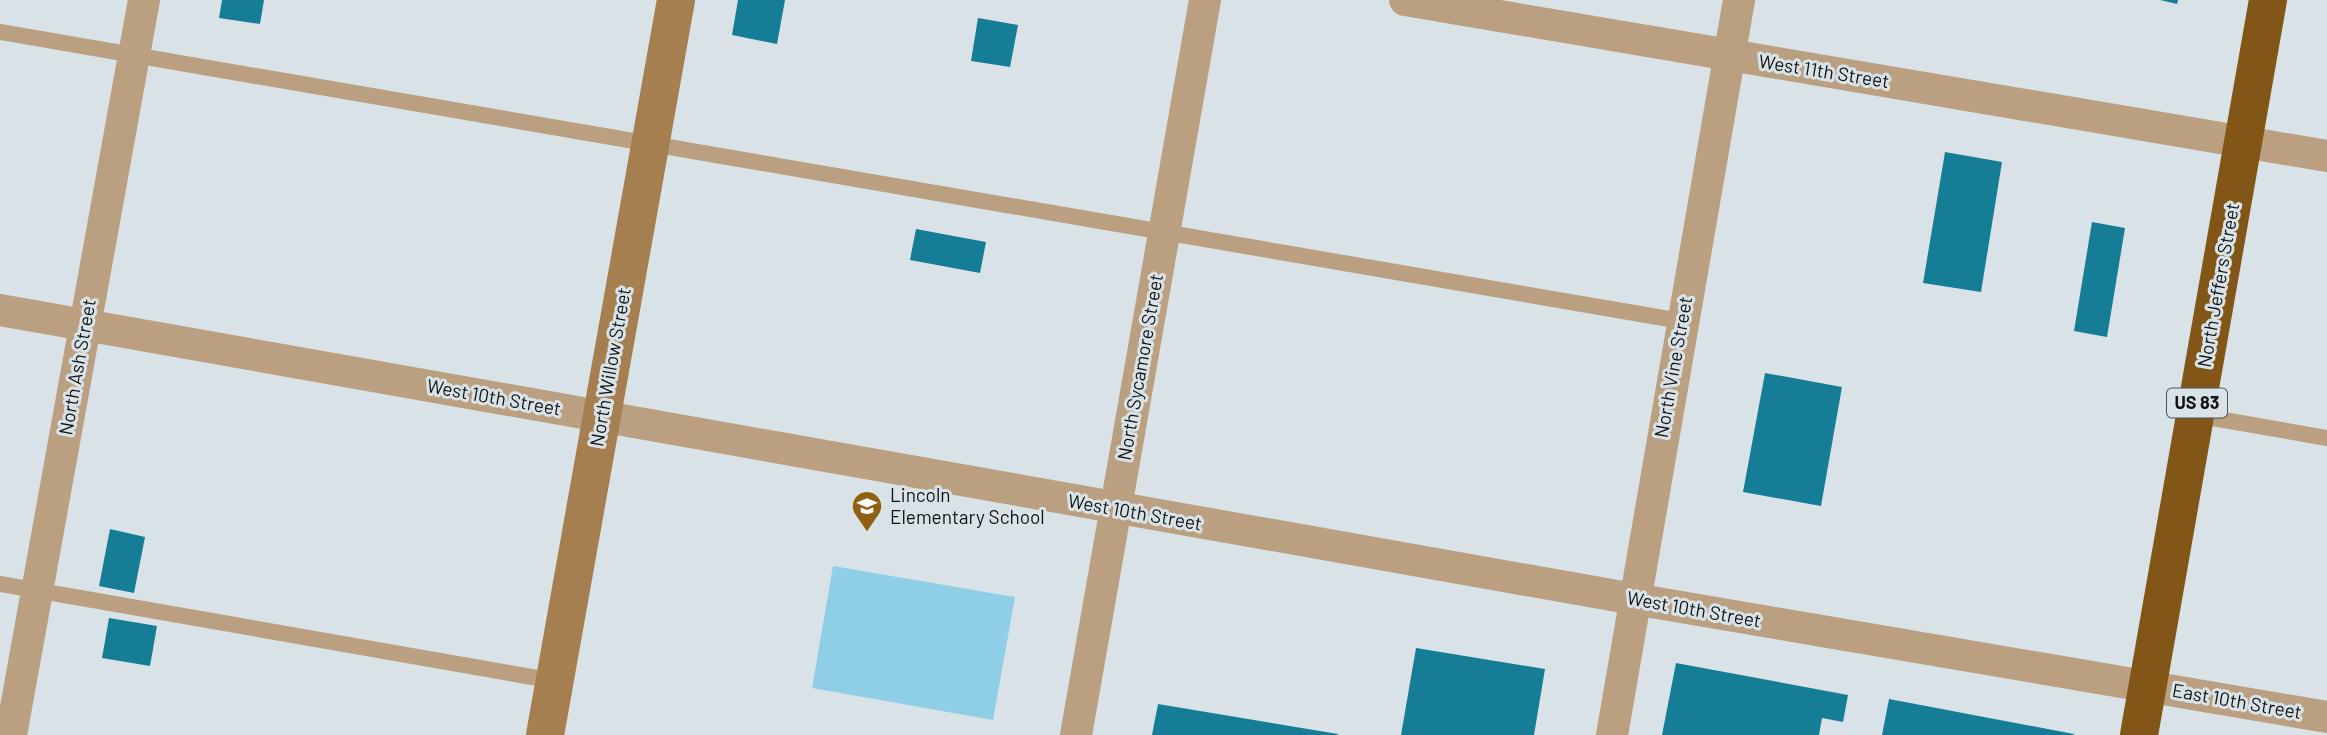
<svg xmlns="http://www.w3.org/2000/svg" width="2327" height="735" font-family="Barlow,sans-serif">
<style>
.green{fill:#8fcfe5}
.building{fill:#167d97}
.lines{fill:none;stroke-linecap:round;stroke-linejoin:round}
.lane{stroke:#baa080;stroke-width:16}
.street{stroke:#baa080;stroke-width:32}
.secondary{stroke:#a57f4f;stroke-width:38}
.highway{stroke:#815616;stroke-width:38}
.labels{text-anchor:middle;stroke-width:6;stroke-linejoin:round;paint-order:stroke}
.shield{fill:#d9e3e7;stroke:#4d5254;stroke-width:2}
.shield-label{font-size:18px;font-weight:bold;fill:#111415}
.street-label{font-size:19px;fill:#111415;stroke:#d9e3e7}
.poi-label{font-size:19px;fill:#111415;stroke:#d9e3e7;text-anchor:start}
</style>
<rect width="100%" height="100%" fill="#d9e3e7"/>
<polygon class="green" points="833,566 1015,597 993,720 812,688"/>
<g class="building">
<polygon points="222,0 264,0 260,24 219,18"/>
<polygon points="738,0 785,0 777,44 732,35"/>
<polygon points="2160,0 2178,0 2177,4"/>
<polygon points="978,18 1018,25 1010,67 971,61"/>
<polygon points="1945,152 2002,162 1981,292 1923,283"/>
<polygon points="2092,222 2125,228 2107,337 2074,331"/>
<polygon points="916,229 986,242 980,273 910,260"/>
<polygon points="1765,373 1842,387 1821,506 1743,492"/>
<polygon points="110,529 145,537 134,593 99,586"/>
<polygon points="109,618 157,626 150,666 102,658"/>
<polygon points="1416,648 1545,669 1534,735 1401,735"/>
<polygon points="1676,663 1848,695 1843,722 1822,718 1819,735 1662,735"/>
<polygon points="1889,699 2074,734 2074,735 1882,735"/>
<polygon points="1158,704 1338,734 1338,735 1152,735"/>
</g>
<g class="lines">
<g class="lane">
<polyline points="0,32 1681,321"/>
<polyline points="2195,415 2327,438"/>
<polyline points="0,584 555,681"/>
</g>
<g class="street">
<polyline points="1405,0 2327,156"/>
<polyline points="0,310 1634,599 2327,717"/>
<polyline points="11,735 144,0"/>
<polyline points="1076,735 1205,0"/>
<polyline points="1612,735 1739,0"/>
</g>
<polyline class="secondary" points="545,735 676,0"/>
<polyline class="highway" points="2139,735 2268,0"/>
</g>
<defs>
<g id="school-pin" transform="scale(1.575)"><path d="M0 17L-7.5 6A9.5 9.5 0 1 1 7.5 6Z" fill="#915f0f" stroke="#d9e3e7"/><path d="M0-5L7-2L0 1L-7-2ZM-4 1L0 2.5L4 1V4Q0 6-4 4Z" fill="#fff"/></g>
</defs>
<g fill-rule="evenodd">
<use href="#school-pin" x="867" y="506"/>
</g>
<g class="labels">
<rect class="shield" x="2167" y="388.5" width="60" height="29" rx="5"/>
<g class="shield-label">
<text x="2197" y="409">US 83</text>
</g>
<g class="street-label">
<text transform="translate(1824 71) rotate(9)" y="7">West 11th Street</text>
<text transform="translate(2218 285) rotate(-80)" y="7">North Jeffers Street</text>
<text transform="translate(77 367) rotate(-80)" y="7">North Ash Street</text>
<text transform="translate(610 367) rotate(-80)" y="7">North Willow Street</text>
<text transform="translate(1140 367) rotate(-80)" y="7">North Sycamore Street</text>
<text transform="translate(1673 367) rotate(-80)" y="7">North Vine Street</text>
<text transform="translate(494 397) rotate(10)" y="7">West 10th Street</text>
<text transform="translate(1135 512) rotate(10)" y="7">West 10th Street</text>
<text transform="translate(1694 609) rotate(10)" y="7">West 10th Street</text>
<text transform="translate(2237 701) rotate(10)" y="7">East 10th Street</text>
</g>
<g class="poi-label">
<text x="890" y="502">Lincoln<tspan x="890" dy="22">Elementary School</tspan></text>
</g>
</g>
</svg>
